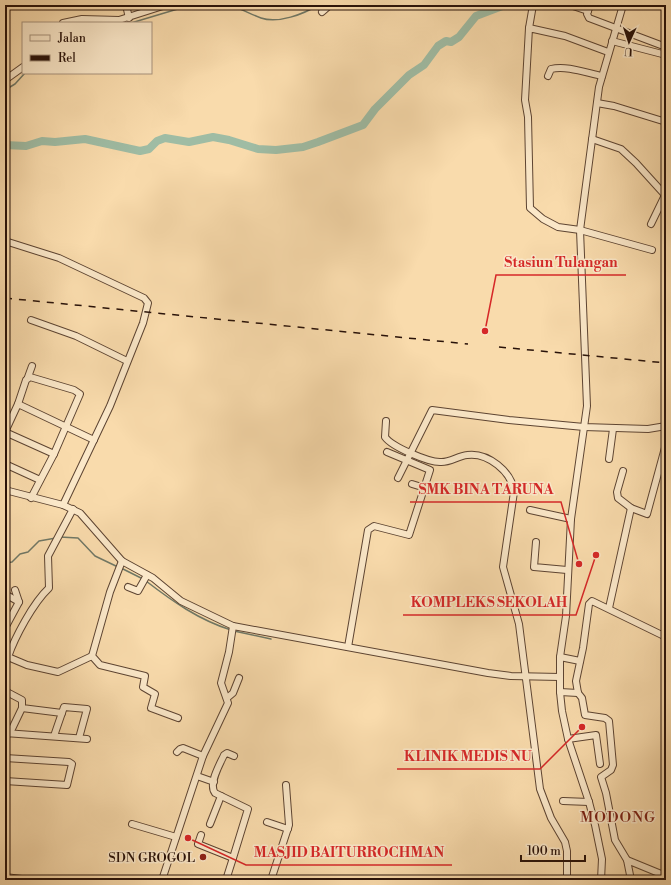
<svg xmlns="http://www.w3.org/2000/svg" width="671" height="885" font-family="'Libre Bodoni',serif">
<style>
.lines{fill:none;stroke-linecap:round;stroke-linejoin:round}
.stream{stroke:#707866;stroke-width:1.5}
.river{stroke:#9fbca4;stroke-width:8}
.minor-casing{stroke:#5d4432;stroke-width:8}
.minor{stroke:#fbe8c9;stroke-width:6}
.rail{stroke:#291209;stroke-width:1.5;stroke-dasharray:7 7;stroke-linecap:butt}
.poi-dot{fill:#8f2418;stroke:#fbe8c9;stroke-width:1.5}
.labels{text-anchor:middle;stroke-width:3;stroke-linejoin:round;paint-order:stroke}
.poi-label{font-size:13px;fill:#291209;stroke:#fbe8c9;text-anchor:end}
.quarter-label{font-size:15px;letter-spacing:1px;fill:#7a1f14;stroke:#fbe8c9}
.leader{fill:none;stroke:#d62828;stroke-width:1.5}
.callout-dot{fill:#d62828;stroke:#fbe8c9;stroke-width:1.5}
.callout-label{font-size:14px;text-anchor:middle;font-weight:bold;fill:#d62828;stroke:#fbe8c9;stroke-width:3;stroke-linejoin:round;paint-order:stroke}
</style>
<rect width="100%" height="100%" fill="#f9dbac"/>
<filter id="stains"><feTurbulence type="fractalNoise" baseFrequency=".005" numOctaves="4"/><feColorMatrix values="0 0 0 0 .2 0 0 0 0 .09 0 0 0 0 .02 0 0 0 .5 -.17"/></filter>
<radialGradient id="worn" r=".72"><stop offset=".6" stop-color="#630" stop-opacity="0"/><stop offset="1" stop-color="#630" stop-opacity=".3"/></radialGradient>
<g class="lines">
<g class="stream">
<path d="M229 5C240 8 250 14 261 18 278 24 304 14 318 5"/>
<polyline points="131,23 191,5"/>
<polyline points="5,90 15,84 25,73"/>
<polyline points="60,537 78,538 95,556 118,567"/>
<polyline points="5,563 12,562 20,554 28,552 39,541 56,538"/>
<polyline points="121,568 143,579"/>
<path d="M146 581C172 601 199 620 231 630"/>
<polyline points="234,631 271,639"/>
</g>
<polyline class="river" points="5,145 26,146 42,141 55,142 85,139 140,151 149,149 157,141 165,138 189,142 213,137 229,140 258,149 276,150 303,147 318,142 363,125 375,109 409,75 424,65 438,46 446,41 451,42 459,37 476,16 505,5"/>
<g class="minor-casing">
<g id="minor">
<polyline points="126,5 129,18"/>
<polyline points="570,5 588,11"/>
<polyline points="590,5 587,14 589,18 666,47"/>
<polyline points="322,12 330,5"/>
<polyline points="63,23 82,19 119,20 166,5"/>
<polyline points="529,28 533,5"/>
<polyline points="612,41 666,55"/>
<polyline points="608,52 565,36 529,28 525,100 528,117 530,208 543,219 558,227 580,230 652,250"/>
<path d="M548 76 551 69C566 65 587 73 602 76"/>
<polyline points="5,80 23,67"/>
<polyline points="597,103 614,106 666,122"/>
<polyline points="592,139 621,149 636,163 665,195"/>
<polyline points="651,224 666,193"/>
<polyline points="5,241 59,258 144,298 148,303 143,323 110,406 63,505"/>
<polyline points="31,320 76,336 127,361"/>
<polyline points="28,377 32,366"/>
<polyline points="18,404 26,380 30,377 74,390 80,394 54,454 31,498"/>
<path d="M386 421 385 437C392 447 428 462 440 462 449 463 458 456 467 455 488 452 512 472 514 492L503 567 519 624 540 789 551 818 565 842 567 851V880"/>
<polyline points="5,432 18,404 94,440"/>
<polyline points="5,432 54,454"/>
<polyline points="609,459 613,429"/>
<polyline points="5,464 40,480"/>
<polyline points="623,471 617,492 618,498 631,508 647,514 666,444"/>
<polyline points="398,478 432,410 509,420 584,427 648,429 666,426"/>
<polyline points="412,484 425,488"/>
<polyline points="5,490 63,505 80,513 122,561"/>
<path d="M73 509 48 556 49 588C33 603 15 637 8 657L27 665 58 672 92 656"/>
<polyline points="530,510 571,519"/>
<polyline points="536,542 534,567 567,570"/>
<polyline points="128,587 138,591 147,575"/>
<polyline points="5,594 19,602"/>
<polyline points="609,608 631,508"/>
<polyline points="233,626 488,673 511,676 560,677"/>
<polyline points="5,628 19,602 15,590"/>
<polyline points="348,647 368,530 374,526 409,535 430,470 387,452"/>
<polyline points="560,657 580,661"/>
<polyline points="5,691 22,700 22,708 62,713"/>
<polyline points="560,692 578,693"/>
<polyline points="227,698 233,693 239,678"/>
<polyline points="5,733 87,739"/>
<polyline points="10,733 22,708"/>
<polyline points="54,736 64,707 87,709 79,738"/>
<polyline points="568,739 596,735 600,764"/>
<polyline points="177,752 180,749 183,748 203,756"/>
<polyline points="5,758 69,762 72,764 67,785 5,781"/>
<polyline points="197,776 214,782"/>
<polyline points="563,801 589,802"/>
<polyline points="267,822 288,829"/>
<polyline points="132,824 176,837"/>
<polyline points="210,824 221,796"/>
<polyline points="201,835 198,844 233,858 226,880"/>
<path d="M233 858 248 809 215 793C208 784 220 764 224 755L227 753 234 756"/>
<polyline points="627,860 615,840 606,793 601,777 611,770 613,765 609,721 605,718 585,715 582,698 578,693 576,681 583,648 589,604 592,601 666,637"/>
<polyline points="5,877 30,880"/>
<polyline points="162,880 203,756 228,703 221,683 229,652 233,626 181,601 153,578 122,561 110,592 92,656 100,665 145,676 143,687 155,694 151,708 178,718"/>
<polyline points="271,880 289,825 286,785"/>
<polyline points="601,880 602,859 595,825 589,802 568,739 562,711 560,692 560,657 566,616 571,519 587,406 580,230 599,87 623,5"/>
<polyline points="631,880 627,860 666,876"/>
</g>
</g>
<use href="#minor" class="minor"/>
<g class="rail">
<polyline points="5,298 468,344"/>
<polyline points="499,347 666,363"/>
</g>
</g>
<circle class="poi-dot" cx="203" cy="857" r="4"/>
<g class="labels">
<g class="poi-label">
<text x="195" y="862">SDN GROGOL</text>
</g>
<g class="quarter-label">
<text x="618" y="822">MODONG</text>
</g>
</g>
<path class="leader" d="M485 331L496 275H626M579 564L561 502H410M596 555L576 615H403M582 727L540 769H397M188 838L246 865H452"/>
<g class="callout-dot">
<circle cx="485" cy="331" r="4"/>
<circle cx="579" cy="564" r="4"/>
<circle cx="596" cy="555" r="4"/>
<circle cx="582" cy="727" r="4"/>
<circle cx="188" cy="838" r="4"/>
</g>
<g class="callout-label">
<text x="561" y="267">Stasiun Tulangan</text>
<text x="486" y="494">SMK BINA TARUNA</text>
<text x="489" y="607">KOMPLEKS SEKOLAH</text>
<text x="468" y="761">KLINIK MEDIS NU</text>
<text x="349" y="857">MASJID BAITURROCHMAN</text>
</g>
<rect width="671" height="885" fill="none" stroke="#f9dbac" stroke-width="20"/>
<rect x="6" y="6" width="659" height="873" fill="none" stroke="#291209" stroke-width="2"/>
<rect x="10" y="10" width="651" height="865" fill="none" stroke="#291209"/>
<rect x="22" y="22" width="130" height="52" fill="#fbe8c9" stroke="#a7927c"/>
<rect x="30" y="35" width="20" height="6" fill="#fbe8c9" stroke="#a7927c"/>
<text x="58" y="42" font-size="12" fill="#291209">Jalan</text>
<rect x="30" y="55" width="20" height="6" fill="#291209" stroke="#a7927c"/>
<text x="58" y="62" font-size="12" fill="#291209">Rel</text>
<g transform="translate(629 42) rotate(183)" stroke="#fbe8c9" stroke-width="3" paint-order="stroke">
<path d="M0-3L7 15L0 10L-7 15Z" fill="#291209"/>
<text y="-6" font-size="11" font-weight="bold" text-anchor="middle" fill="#291209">U</text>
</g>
<path d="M521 855v6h64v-6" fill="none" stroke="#291209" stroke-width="2"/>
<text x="527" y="855" font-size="12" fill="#291209" stroke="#fbe8c9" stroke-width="3" paint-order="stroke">100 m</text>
<rect width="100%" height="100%" filter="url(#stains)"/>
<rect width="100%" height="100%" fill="url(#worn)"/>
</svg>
